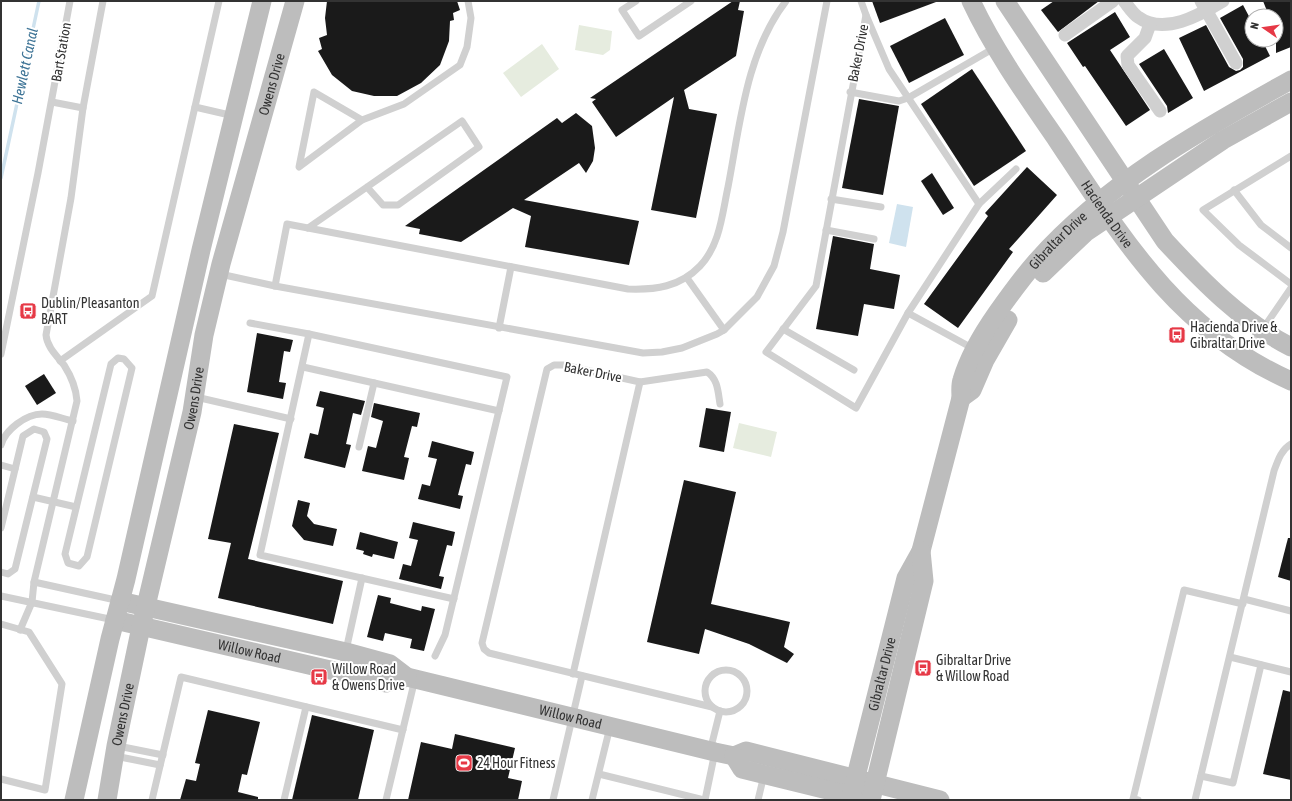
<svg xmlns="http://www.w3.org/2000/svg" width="1292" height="801" font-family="'Asap Condensed',sans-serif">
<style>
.green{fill:#e6ecdf}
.water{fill:#cfe2ee}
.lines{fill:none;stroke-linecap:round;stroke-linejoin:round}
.stream{stroke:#cfe2ee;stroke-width:3.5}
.building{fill:#1a1a1a}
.lane{stroke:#d0d0d0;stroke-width:7}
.street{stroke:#d0d0d0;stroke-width:13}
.secondary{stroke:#bdbdbd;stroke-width:19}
.labels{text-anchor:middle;stroke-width:4;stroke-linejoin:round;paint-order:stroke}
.street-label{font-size:14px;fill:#333;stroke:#fff}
.poi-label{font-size:14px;fill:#333;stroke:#fff;text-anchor:start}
.water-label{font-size:15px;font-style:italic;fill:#3f7597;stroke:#fff}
</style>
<rect width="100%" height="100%" fill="#fff"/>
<g class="green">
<polygon points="579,25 612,31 610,50 603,55 575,50"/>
<polygon points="542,44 559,69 521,97 503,73"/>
<polygon points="739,423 777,432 771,457 733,448"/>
</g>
<polygon class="water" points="897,204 913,207 906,247 889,243"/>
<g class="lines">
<polyline class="stream" points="1,178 39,1"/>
</g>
<g class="building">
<polygon points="327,1 457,1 460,10 453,13 454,20 450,21 449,41 440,65 421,83 397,96 374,96 352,91 332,75 318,51 322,49 319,38 327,35 325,18"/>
<polygon points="733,1 740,1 738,10 744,11 736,56 684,90 689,109 717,114 696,218 651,210 674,97 616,137 592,102 596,99 590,98"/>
<polygon points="872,1 936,1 936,2 880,23"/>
<polygon points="1054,1 1099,1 1058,32 1041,10"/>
<polygon points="1263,1 1291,1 1291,47 1276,53 1276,16 1269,16"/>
<polygon points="1243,5 1252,22 1252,40 1262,40 1270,56 1204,91 1179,38 1206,25 1229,67 1236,71 1240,70 1243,67 1243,59 1220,18"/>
<polygon points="1115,12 1130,37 1110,50 1150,110 1126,126 1085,66 1083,67 1067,43"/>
<polygon points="945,18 964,55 909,83 890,46"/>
<polygon points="1164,49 1193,98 1168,113 1167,106 1139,64"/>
<polygon points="972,69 1026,151 974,186 921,104"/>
<polygon points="859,99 899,106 883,195 842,188"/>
<polygon points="576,113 592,126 595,148 593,161 586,173 579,163 524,200 639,221 629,265 525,247 531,216 513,208 461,242 419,234 420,229 405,226 557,118 562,123"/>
<polygon points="1027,167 1057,195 1009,249 1013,252 958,328 924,304 988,216 985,213"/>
<polygon points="932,173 954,208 943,215 921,181"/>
<polygon points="833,236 874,244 870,269 900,275 894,309 864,304 858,336 816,329"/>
<polygon points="257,333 293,340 290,352 284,351 279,382 286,383 283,399 247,392"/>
<polygon points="44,374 56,393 37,405 25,386"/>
<polygon points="320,391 365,401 361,415 353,413 346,444 351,445 345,468 304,458 310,433 318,435 324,408 316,406"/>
<polygon points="374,403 420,413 417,427 412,426 404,457 409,458 404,480 362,471 368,446 376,448 383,421 371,417"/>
<polygon points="706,408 731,412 724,452 699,447"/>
<polygon points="234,424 279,433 248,559 343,581 333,624 218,598 231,543 208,539"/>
<polygon points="432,441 474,452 471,465 466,464 458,495 463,496 460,509 418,499 422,484 430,486 437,459 428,457"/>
<polygon points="684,480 736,492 711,604 790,622 784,647 794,654 787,663 749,644 705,629 699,654 647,642"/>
<polygon points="298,500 310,503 307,516 314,524 337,529 333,546 304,540 292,526"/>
<polygon points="413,522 455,532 452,546 447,545 439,576 444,577 441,589 399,579 403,564 411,566 418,540 409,538"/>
<polygon points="360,532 398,542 394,559 373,554 372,557 363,554 364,551 356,549"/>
<polygon points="1288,538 1291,538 1291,581 1278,577"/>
<polygon points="378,595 391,598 390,603 421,611 422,606 435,609 424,651 410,648 412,639 385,633 383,641 367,637"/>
<polygon points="1283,690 1291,692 1291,780 1263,774"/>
<polygon points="208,710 260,722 247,775 242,774 238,792 258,797 258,800 180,800 186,779 196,781 200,764 195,763"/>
<polygon points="312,715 374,730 358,800 292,800"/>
<polygon points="455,734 515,748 508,778 522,781 518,800 408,800 421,742 452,749"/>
</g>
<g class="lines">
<g class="lane">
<polyline points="636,1 622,10 639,36 691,1"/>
<polyline points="861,1 866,15"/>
<polygon points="866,15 889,69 979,204 908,313 856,408 766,352 816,286"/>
<polygon points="314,92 362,120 299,167"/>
<polyline points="850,92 899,101 908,98 996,47"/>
<polyline points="52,102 83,108"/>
<polyline points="195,107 234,116"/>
<polyline points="362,120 404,104 460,65 467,47 471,18 468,1"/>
<polyline points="1291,156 1203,210 1239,245 1291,284"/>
<polyline points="1234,190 1261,225 1291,248"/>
<polyline points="831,199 881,207"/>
<polyline points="979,204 1016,169"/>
<polyline points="308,228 462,121 479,147 398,205 383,205 367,187"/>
<polyline points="826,230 874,239"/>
<polyline points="220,274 275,286 643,353 662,352 682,348 717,334 724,330 757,297 774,266 783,232 827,1"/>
<polyline points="687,278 724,330"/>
<path d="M275 286 287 224 628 289C655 290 680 287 700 266 720 245 722 215 728 187 740 125 746 53 786 1"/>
<polyline points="908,313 974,349"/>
<polyline points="250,323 309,334 507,377 445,635 435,656"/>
<polyline points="499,328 511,267"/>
<polyline points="783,329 854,370"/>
<polyline points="309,334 260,555 454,599"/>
<polyline points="1,354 38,173 70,1"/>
<polyline points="1245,355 1291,288"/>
<polygon points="118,358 124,359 132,368 87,557 79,566 68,563 65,554 111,364"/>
<polyline points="60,361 152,296 219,1"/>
<polyline points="303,367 499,411"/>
<polyline points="196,397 291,419"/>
<path d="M1 445C5 430 26 414 42 414 52 414 63 419 73 421"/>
<polyline points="359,447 374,383"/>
<polyline points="1,465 15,469"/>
<polyline points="33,497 76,507"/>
<polyline points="1,528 23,436 34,429 44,432 47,439 15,569 8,574 1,572"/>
<polyline points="34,582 120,601"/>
<polyline points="1,596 114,620"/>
<polyline points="1244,599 1291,611"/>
<polyline points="1,624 29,632 62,684 45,790 1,779"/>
<path d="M20 630 32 602 34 582 77 401C76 387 71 376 64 365 57 356 47 347 46 335L71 198 83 108 103 1"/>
<polyline points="1230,657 1291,672"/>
<circle cx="726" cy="691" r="21"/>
<polyline points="341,673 362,578"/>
<polyline points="573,674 640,382"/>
<path d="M712 707 489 653 484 649 482 643 547 369 554 365H563L640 382 707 372C718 379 718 392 720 404"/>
<polyline points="118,746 163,755"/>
<polyline points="710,751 720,711"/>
<polyline points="115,756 160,765"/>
<polyline points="599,774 704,800"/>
<polyline points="1201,776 1233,783 1261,665"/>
<polyline points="152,800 181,677 403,730"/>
<polyline points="284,800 306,707"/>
<polyline points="386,800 415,679"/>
<polyline points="553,800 582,676"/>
<polyline points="592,800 610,727"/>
<polyline points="705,800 715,752"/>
<polyline points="758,800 764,775"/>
<polyline points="1138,800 1133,799 1184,590 1243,604"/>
<path d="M1195 800 1274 471C1278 460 1281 450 1291 444"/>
</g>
<g class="street">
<path d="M1124 1C1128 6 1133 14 1138 17 1164 36 1200 15 1223 1"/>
<polyline points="1201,1 1236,63"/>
<polyline points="1150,24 1145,38 1127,56 1128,65 1160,111"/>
<polyline points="1065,35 1113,1"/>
</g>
<g class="secondary">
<path id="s1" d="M971 1C994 50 1026 95 1057 140 1122 238 1178 331 1291 381"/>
<path d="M1005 1 1165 241C1202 281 1242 322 1291 347"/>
<polyline points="1043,273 1086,232 1223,140 1291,102"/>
<polyline points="961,398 972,390 985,360 1008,320"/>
<path id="s2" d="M120 601 346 652 390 664 407 677 715 752 734 756 746 751 940 800"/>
<path id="s3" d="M115 620 386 683 407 677"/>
<polyline points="734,756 742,769 864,799"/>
<polyline points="74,800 110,639 126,579 201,250 262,1"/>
<path id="s4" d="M107 800 116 746 141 627 192 412 204 335 221 264 295 1"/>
<path id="s5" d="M850 800 906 578 921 551 961 398C961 392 960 385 962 380 969 356 983 333 997 313 1009 296 1022 278 1036 262 1106 183 1199 131 1291 80"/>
<polyline points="871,800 924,581 921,551"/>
</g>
</g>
<defs>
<g id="bus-square" transform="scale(0.9)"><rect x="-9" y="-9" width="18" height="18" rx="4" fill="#e63946" stroke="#fff"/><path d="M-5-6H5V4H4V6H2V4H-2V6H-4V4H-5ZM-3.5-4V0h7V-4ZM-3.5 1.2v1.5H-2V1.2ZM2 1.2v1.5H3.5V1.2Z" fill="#fff"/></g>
<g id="stadium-square" transform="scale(0.9)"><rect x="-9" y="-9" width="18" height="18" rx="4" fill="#e63946" stroke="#fff"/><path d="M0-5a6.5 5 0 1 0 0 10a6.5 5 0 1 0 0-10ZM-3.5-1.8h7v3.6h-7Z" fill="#fff"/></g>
</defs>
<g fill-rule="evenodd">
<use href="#bus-square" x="28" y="311"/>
<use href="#bus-square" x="1177" y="335"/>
<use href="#bus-square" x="923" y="668"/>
<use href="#bus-square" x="319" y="677"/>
<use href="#stadium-square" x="464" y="763"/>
</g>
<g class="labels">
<g class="street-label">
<text transform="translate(61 52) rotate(-80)" y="5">Bart Station</text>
<text transform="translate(858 53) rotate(-79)" y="5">Baker Drive</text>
<text dy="5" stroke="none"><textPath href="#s4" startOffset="735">Owens Drive</textPath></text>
<text dy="5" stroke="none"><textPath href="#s1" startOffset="253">Hacienda Drive</textPath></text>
<text dy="5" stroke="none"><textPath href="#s5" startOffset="607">Gibraltar Drive</textPath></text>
<text transform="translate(593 372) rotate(11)" y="5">Baker Drive</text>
<text dy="5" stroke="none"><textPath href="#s4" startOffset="411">Owens Drive</textPath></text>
<text dy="5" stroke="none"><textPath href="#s3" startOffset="138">Willow Road</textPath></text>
<text dy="5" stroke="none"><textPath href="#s5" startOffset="130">Gibraltar Drive</textPath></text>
<text dy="5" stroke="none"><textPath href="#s4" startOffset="87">Owens Drive</textPath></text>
<text dy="5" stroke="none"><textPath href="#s2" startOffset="467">Willow Road</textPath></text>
</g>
<g class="poi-label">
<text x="41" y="308">Dublin/Pleasanton<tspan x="41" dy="16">BART</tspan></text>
<text x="1190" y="332">Hacienda Drive &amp;<tspan x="1190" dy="16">Gibraltar Drive</tspan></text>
<text x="936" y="665">Gibraltar Drive<tspan x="936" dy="16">&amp; Willow Road</tspan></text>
<text x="332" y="674">Willow Road<tspan x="332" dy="16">&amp; Owens Drive</tspan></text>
<text x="477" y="768">24 Hour Fitness</text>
</g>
<g class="water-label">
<text transform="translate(25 66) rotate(-78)" y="5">Hewlett Canal</text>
</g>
</g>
<rect width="1292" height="801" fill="none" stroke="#333333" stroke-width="4"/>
<g transform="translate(1264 28) rotate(283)"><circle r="19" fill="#ffffff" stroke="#adadad"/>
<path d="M0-3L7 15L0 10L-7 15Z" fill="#e63946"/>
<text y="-6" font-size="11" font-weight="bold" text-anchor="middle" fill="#333333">N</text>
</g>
</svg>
